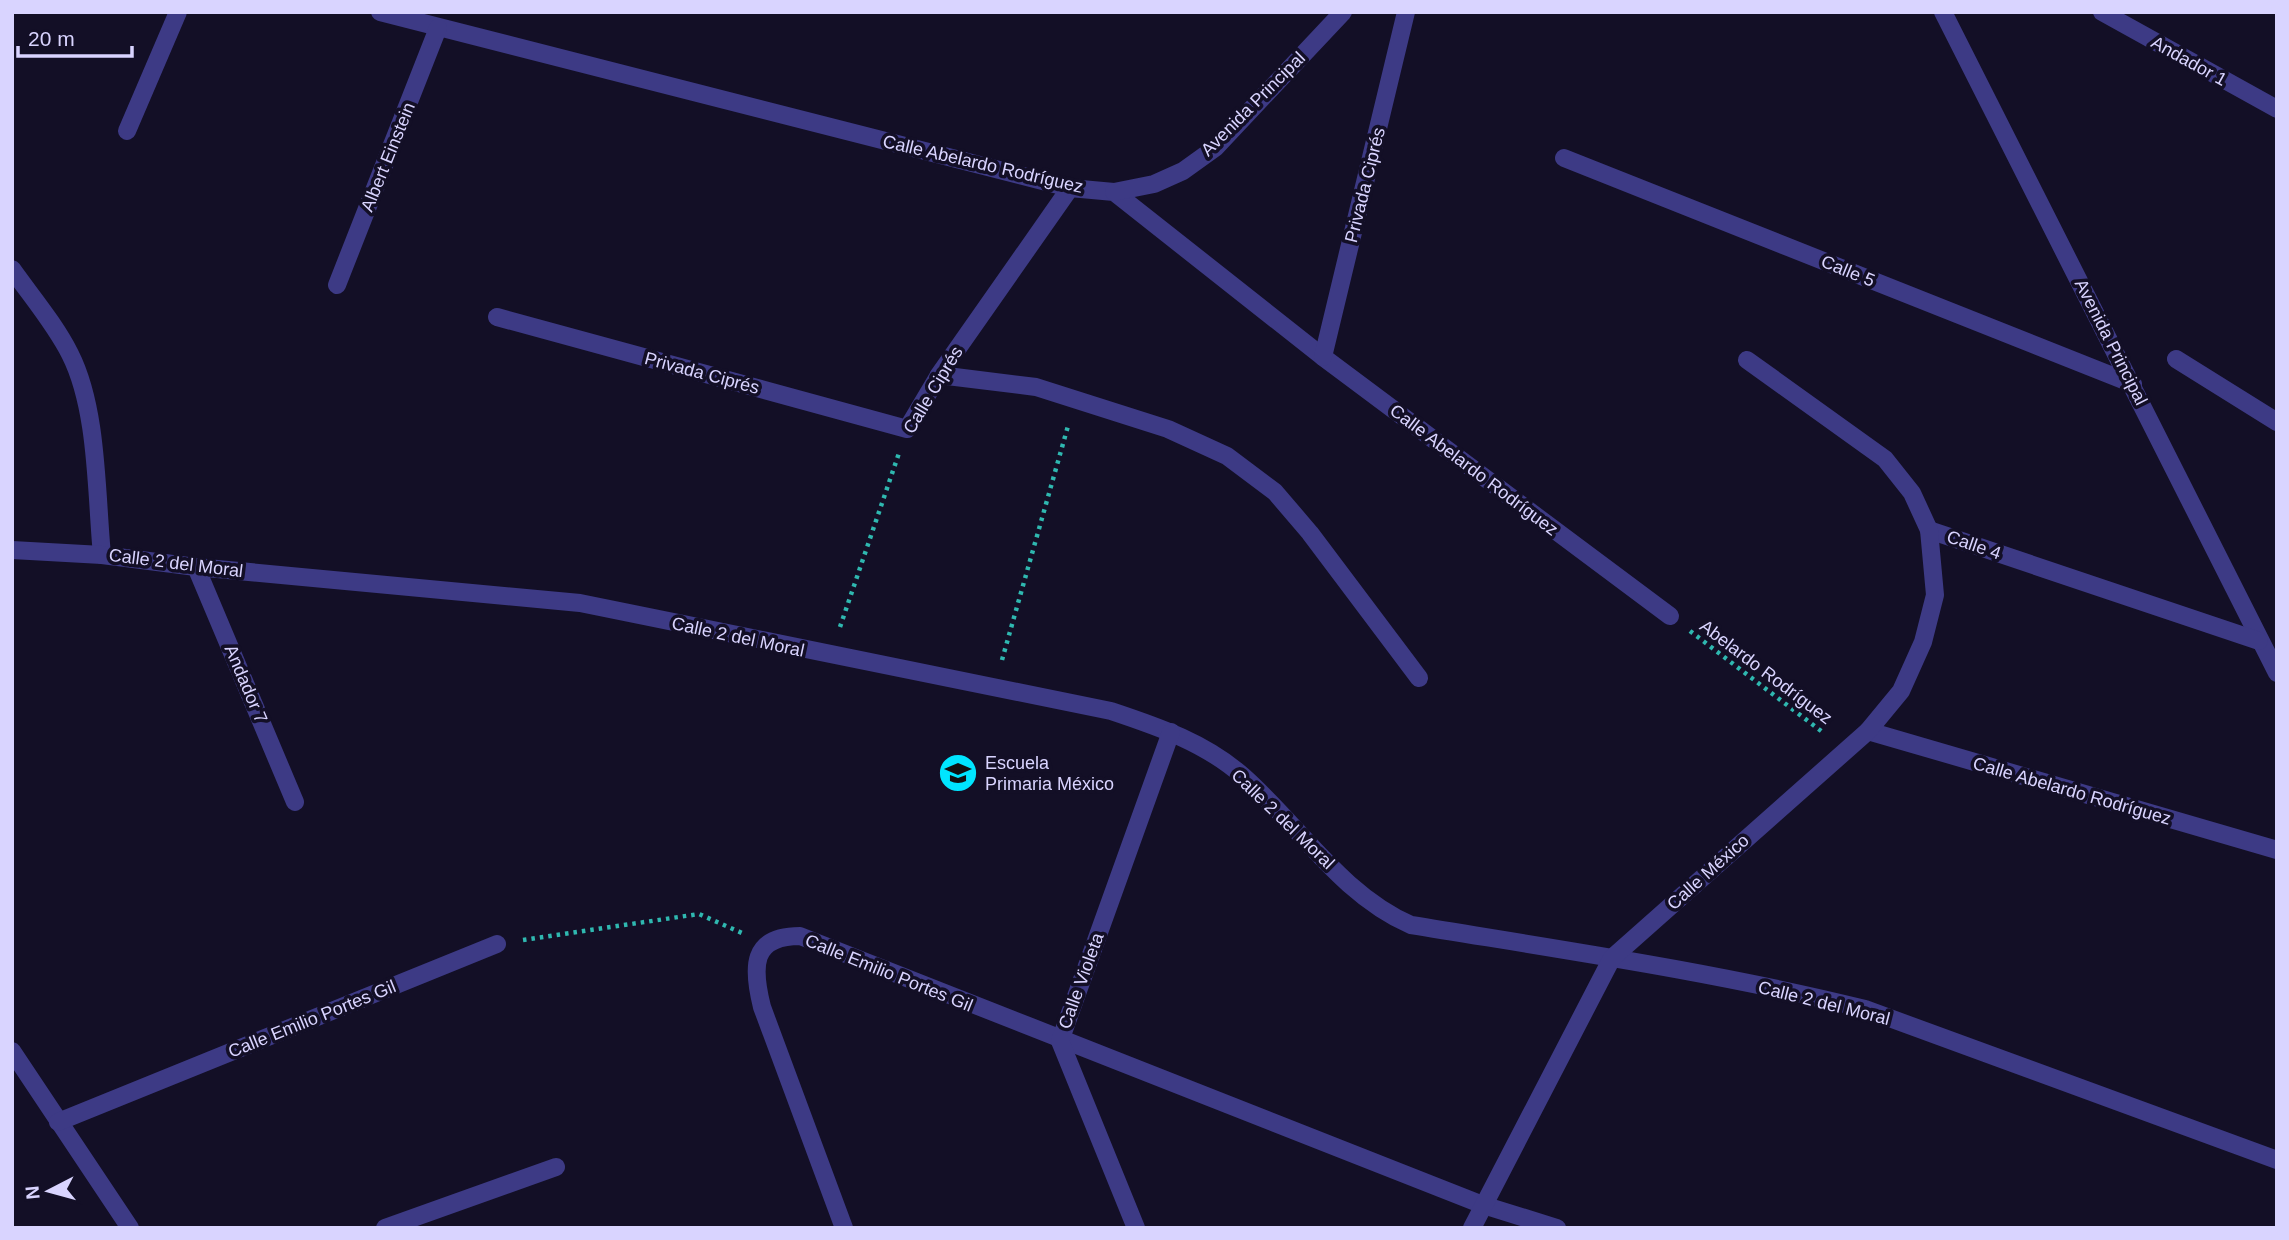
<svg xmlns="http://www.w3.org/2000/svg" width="2289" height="1240" font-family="Helvetica,sans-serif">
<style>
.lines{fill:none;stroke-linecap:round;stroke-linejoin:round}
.path{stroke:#2fb8b0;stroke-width:4.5;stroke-dasharray:3.5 5;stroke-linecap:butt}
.minor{stroke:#3d3a85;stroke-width:18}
.labels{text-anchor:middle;stroke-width:7;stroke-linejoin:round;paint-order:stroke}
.street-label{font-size:18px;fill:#d9d4ff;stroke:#130f26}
.poi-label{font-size:18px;fill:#d9d4ff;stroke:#130f26;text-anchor:start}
</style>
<rect width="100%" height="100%" fill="#130f26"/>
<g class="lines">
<g class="path">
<polyline points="840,627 899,453"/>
<polyline points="1690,631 1825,734"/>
<polyline points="1002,660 1068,426"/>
<polyline points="523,940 699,914 742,933"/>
</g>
<g class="minor">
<polyline points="380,12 1070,188 1114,192 1323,357 1670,616"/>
<polyline points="1943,12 2277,673"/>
<polyline points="2102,12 2277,109"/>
<polyline points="127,131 178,12"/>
<polyline points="1564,158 2133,384"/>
<polyline points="1114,192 1154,184 1183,171 1215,148 1343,12"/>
<path d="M12 269C31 296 55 324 70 354 98 409 96 493 102 555"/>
<polyline points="337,285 438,28"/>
<polyline points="497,317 907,429 939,375 1070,188"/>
<polyline points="1323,357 1406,12"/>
<polyline points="2176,359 2277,422"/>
<polyline points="939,375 1036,387 1168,429 1227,456 1275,492 1310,533 1419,678"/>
<polyline points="1929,530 2259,641"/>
<path d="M12 550 102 555 196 567 580 603 1111 711C1159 727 1206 743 1244 777 1300 827 1342 895 1411 925 1563 950 1716 972 1865 1009L2277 1160"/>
<polyline points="196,567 295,802"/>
<polyline points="1868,731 2277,850"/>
<polyline points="12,1051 130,1228"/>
<polyline points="58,1122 497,944"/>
<polyline points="385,1228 556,1167"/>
<path d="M844 1228 762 1007C752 967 751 936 800 936L1483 1205 1557 1228"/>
<polyline points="1136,1228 1060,1041 1171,732"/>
<polyline points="1472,1228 1612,958 1868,731 1901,691 1923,642 1935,595 1929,530 1912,493 1885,459 1747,360"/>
</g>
</g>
<defs>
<g id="school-disc" transform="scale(2.0125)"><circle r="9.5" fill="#00e5ff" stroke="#130f26"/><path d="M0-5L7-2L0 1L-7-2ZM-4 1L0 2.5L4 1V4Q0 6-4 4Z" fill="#111"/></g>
</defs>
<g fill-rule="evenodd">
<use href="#school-disc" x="958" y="773"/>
</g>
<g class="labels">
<g class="street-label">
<text transform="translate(2189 61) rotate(29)" y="6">Andador 1</text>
<text transform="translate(1253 104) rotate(-45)" y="6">Avenida Principal</text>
<text transform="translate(388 157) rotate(-68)" y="6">Albert Einstein</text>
<text transform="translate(983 164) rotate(13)" y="6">Calle Abelardo Rodríguez</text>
<text transform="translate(1365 185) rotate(-76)" y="6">Privada Ciprés</text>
<text transform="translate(1848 271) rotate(22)" y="6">Calle 5</text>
<text transform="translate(2111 342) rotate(63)" y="6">Avenida Principal</text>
<text transform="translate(702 373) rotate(15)" y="6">Privada Ciprés</text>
<text transform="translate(933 390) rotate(-59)" y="6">Calle Ciprés</text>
<text transform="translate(1474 470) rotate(37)" y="6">Calle Abelardo Rodríguez</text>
<text transform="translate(1974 545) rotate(19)" y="6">Calle 4</text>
<text transform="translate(176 563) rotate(7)" y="6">Calle 2 del Moral</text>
<text transform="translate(738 637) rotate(12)" y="6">Calle 2 del Moral</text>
<text transform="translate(1766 672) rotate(37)" y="6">Abelardo Rodríguez</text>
<text transform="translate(246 684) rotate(67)" y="6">Andador 7</text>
<text transform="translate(2072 791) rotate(16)" y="6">Calle Abelardo Rodríguez</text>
<text transform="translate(1283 819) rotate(44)" y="6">Calle 2 del Moral</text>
<text transform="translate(1708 872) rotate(-42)" y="6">Calle México</text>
<text transform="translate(889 973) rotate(22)" y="6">Calle Emilio Portes Gil</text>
<text transform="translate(1081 981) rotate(-70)" y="6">Calle Violeta</text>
<text transform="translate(1824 1003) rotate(14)" y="6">Calle 2 del Moral</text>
<text transform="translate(312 1019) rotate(-22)" y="6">Calle Emilio Portes Gil</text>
</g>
<g class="poi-label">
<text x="985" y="769">Escuela<tspan x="985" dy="21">Primaria México</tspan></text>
</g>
</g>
<rect width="2289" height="1240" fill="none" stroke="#d9d4ff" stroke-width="28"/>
<g transform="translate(49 1191) rotate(264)" stroke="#130f26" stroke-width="5" paint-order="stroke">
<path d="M0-5L12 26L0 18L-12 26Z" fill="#d9d4ff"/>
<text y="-10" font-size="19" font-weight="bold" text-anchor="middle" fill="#d9d4ff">N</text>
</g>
<path d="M18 46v10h114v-10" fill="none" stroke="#d9d4ff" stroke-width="3.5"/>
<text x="28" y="46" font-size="21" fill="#d9d4ff" stroke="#130f26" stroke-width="5" paint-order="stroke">20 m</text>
</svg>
